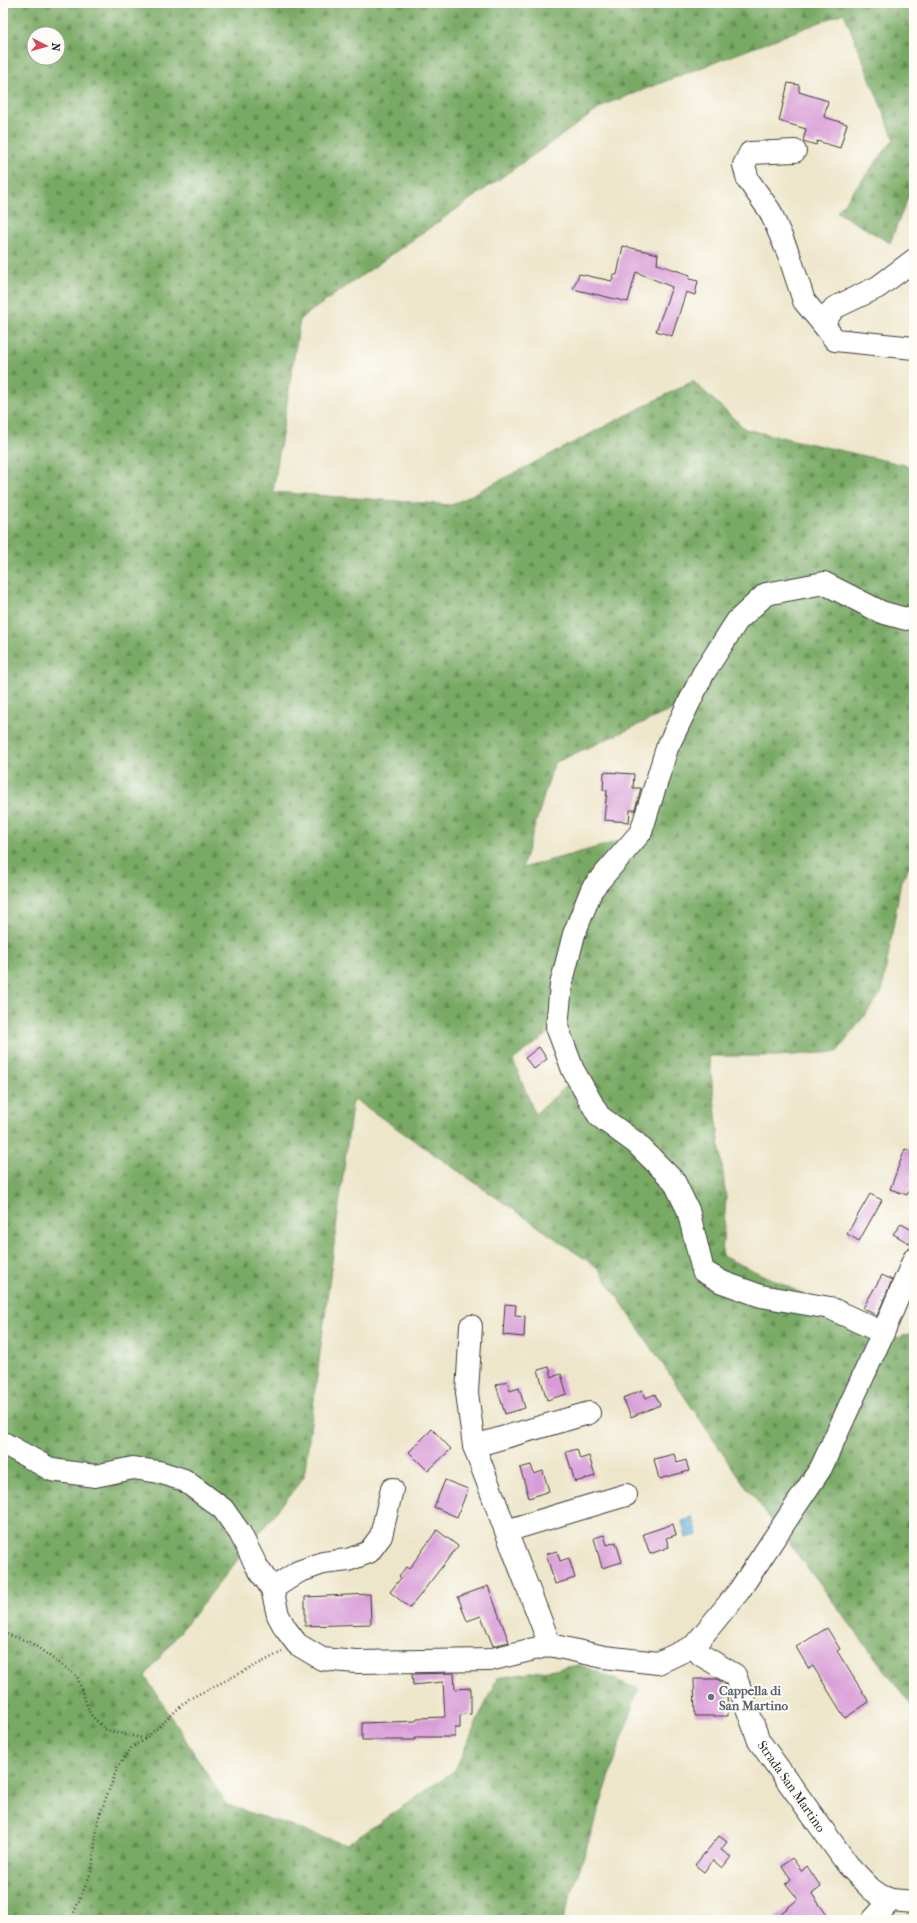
<svg xmlns="http://www.w3.org/2000/svg" width="917" height="1923" font-family="'IM FELL French Canon',serif">
<style>
.forest{fill:url(#forest-firs);stroke:#4a6340;fill-rule:evenodd}
.water{fill:#66b4e0;stroke:#41687e}
.building{fill:#d89bd7}
.lines{fill:none;stroke-linecap:round;stroke-linejoin:round}
.minor-casing{stroke:#3c3a36;stroke-width:24}
.path{stroke:#3c3a36;stroke-width:2.5;stroke-dasharray:1 3;stroke-linecap:butt}
.minor{stroke:#fff;stroke-width:22}
.worship-dot{fill:#6b7280;stroke:#fdfcf7;stroke-width:1.5}
.labels{text-anchor:middle;stroke-width:4;stroke-linejoin:round;paint-order:stroke}
.worship-label{font-size:13px;font-weight:bold;fill:#5b616d;stroke:#fdfcf7;text-anchor:start}
.street-label{font-size:13px;fill:#1c1c1c;stroke:#fdfcf7}
</style>
<defs>
<pattern id="forest-firs" width="22" height="20" patternUnits="userSpaceOnUse"><rect width="22" height="20" fill="#79aa65"/><path d="M5 1l3.5 6h-7zM16 11l3.5 6h-7z" fill="#628a52"/></pattern>
</defs>
<rect width="100%" height="100%" fill="#fdfcf7"/>
<filter id="ink" filterUnits="userSpaceOnUse"><feTurbulence type="fractalNoise" baseFrequency=".025" numOctaves="2"/><feDisplacementMap in="SourceGraphic" scale="8" xChannelSelector="R" yChannelSelector="G"/><feConvolveMatrix kernelMatrix="1 2 1 2 8 2 1 2 1" color-interpolation-filters="sRGB"/></filter>
<filter id="wash" filterUnits="userSpaceOnUse"><feTurbulence type="fractalNoise" baseFrequency=".012" numOctaves="4" result="noise"/><feDisplacementMap in="SourceGraphic" scale="16" xChannelSelector="R" yChannelSelector="G"/><feGaussianBlur stdDeviation="0.9" result="paint"/><feColorMatrix in="noise" values="0 0 0 0 0 0 0 0 0 0 0 0 0 0 0 0 0 1.4 0 .05"/><feComposite in="paint" operator="in"/></filter>
<g filter="url(#wash)">
<rect width="100%" height="100%" fill="#eee6cb"/>
<path class="forest" d="M3 3H914V182L890 243 837 212 894 139 844 13 606 104 300 319 273 492 452 505 693 381 745 429 914 467V859L901 881 882 992 837 1052 777 1056H709L726 1198 722 1256 898 1338 914 1332V1709L736 1473 598 1268 353 1098 304 1477 145 1676 227 1805 347 1845 455 1770 497 1678 580 1665 638 1689 563 1920H3ZM34 34H58V58H34ZM678 707 651 836 620 841 522 868 554 763ZM551 1032 584 1071 535 1114 513 1060Z"/>
<polygon class="water" points="693,1518 698,1535 686,1538 682,1521"/>
<g id="blocks">
<g class="building">
<polygon points="788,83 799,85 799,92 828,101 824,117 847,124 840,148 817,141 816,145 803,141 806,129 779,121"/>
<polygon points="623,246 658,254 657,264 690,275 689,279 698,281 695,295 686,292 672,336 656,331 672,287 636,272 628,302 573,289 579,274 612,281 613,274 617,275"/>
<polygon points="604,772 634,774 633,788 641,788 635,810 630,810 629,822 604,820 607,790 603,790"/>
<polygon points="539,1047 547,1059 534,1069 525,1058"/>
<polygon points="905,1149 914,1152 914,1178 907,1195 890,1189"/>
<polygon points="870,1194 882,1200 859,1241 847,1234"/>
<polygon points="901,1224 914,1231 914,1246 893,1234"/>
<polygon points="882,1275 892,1280 877,1316 863,1308"/>
<polygon points="505,1304 516,1305 515,1315 525,1316 524,1337 503,1335"/>
<polygon points="549,1367 552,1377 561,1374 567,1394 547,1400 538,1370"/>
<polygon points="507,1381 510,1391 519,1388 525,1408 505,1414 496,1385"/>
<polygon points="642,1390 646,1398 655,1394 660,1405 631,1417 623,1398"/>
<polygon points="432,1429 451,1449 428,1471 409,1452"/>
<polygon points="577,1449 580,1459 589,1456 595,1476 575,1482 566,1452"/>
<polygon points="674,1454 677,1463 686,1460 689,1471 659,1479 654,1459"/>
<polygon points="531,1465 534,1474 543,1471 549,1491 529,1498 520,1468"/>
<polygon points="445,1480 468,1489 457,1517 434,1507"/>
<polygon points="673,1524 676,1535 666,1538 669,1547 650,1554 643,1534"/>
<polygon points="437,1530 458,1546 410,1608 390,1592 401,1578 399,1576 406,1567 409,1569"/>
<polygon points="604,1535 607,1545 616,1542 622,1562 602,1568 594,1538"/>
<polygon points="557,1551 560,1561 569,1558 575,1578 555,1584 546,1554"/>
<polygon points="488,1586 509,1642 493,1646 481,1616 467,1621 458,1597"/>
<polygon points="370,1594 371,1624 305,1626 305,1597"/>
<polygon points="827,1628 840,1649 837,1651 869,1702 845,1718 813,1666 809,1669 796,1647"/>
<polygon points="454,1673 455,1689 471,1688 471,1714 460,1715 460,1728 455,1728 455,1737 415,1737 415,1740 362,1740 362,1723 416,1721 417,1718 445,1717 443,1682 413,1685 412,1674"/>
<polygon points="694,1679 717,1679 725,1684 727,1691 728,1716 695,1716"/>
<polygon points="719,1836 727,1842 721,1850 731,1857 722,1868 713,1860 704,1872 695,1865"/>
<polygon points="792,1858 802,1871 807,1866 821,1887 812,1894 827,1915 822,1920 773,1920 798,1899 786,1884 791,1879 782,1866"/>
</g>
</g>
</g>
<g filter="url(#ink)">
<use href="#blocks" fill-opacity="0" stroke="#3c3a36" stroke-width="1"/>
<g class="lines">
<g class="minor-casing">
<g id="minor">
<polyline points="795,151 750,153 744,165 748,180 770,211 789,255 804,301 823,324"/>
<polyline points="914,260 878,287 834,308 823,324 835,340 914,348"/>
<polyline points="471,1326 467,1393 474,1446 506,1531"/>
<polyline points="883,1333 830,1308 761,1296 722,1282 703,1271 688,1210 674,1181 636,1143 599,1116 573,1070 557,1027 561,985 574,934 592,889 641,832 667,748 703,674 737,621 766,594 824,583 881,612 906,619 914,616"/>
<polyline points="3,1443 52,1470 95,1476 133,1468 159,1472 184,1480 223,1509 240,1533 256,1565 272,1589 278,1615 285,1628 297,1644 322,1659 356,1662 489,1660 550,1645 604,1657 658,1663 694,1646 739,1591 821,1468 883,1333 914,1259"/>
<polyline points="474,1446 589,1413"/>
<polyline points="272,1589 298,1572 323,1563 348,1560 369,1552 381,1536 392,1489"/>
<polyline points="550,1645 506,1531 626,1495"/>
<polyline points="694,1646 701,1655 735,1675 759,1741 848,1865 871,1889 881,1896 891,1900 914,1902"/>
<polyline points="873,1920 891,1900"/>
</g>
</g>
<g class="path">
<polyline points="3,1633 30,1642 77,1676 90,1714 106,1730 145,1739"/>
<polyline points="71,1920 92,1870 98,1819 118,1766 132,1747 145,1739 189,1699 282,1652"/>
</g>
<use href="#minor" class="minor"/>
</g>
</g>
<circle class="worship-dot" cx="711" cy="1697" r="4"/>
<g class="labels">
<g class="worship-label">
<text x="719" y="1695">Cappella di<tspan x="719" dy="15">San Martino</tspan></text>
</g>
<g class="street-label">
<text transform="translate(792 1786) rotate(55)" y="5">Strada San Martino</text>
</g>
</g>
<rect width="917" height="1923" fill="none" stroke="#fdfcf7" stroke-width="16"/>
<g transform="translate(46 46) rotate(96)"><circle r="19" fill="#fdfcf7" stroke="#a3a29f"/>
<path d="M0-3L7 15L0 10L-7 15Z" fill="#d1495b"/>
<text y="-6" font-size="11" font-weight="bold" text-anchor="middle" fill="#1c1c1c">N</text>
</g>
</svg>
